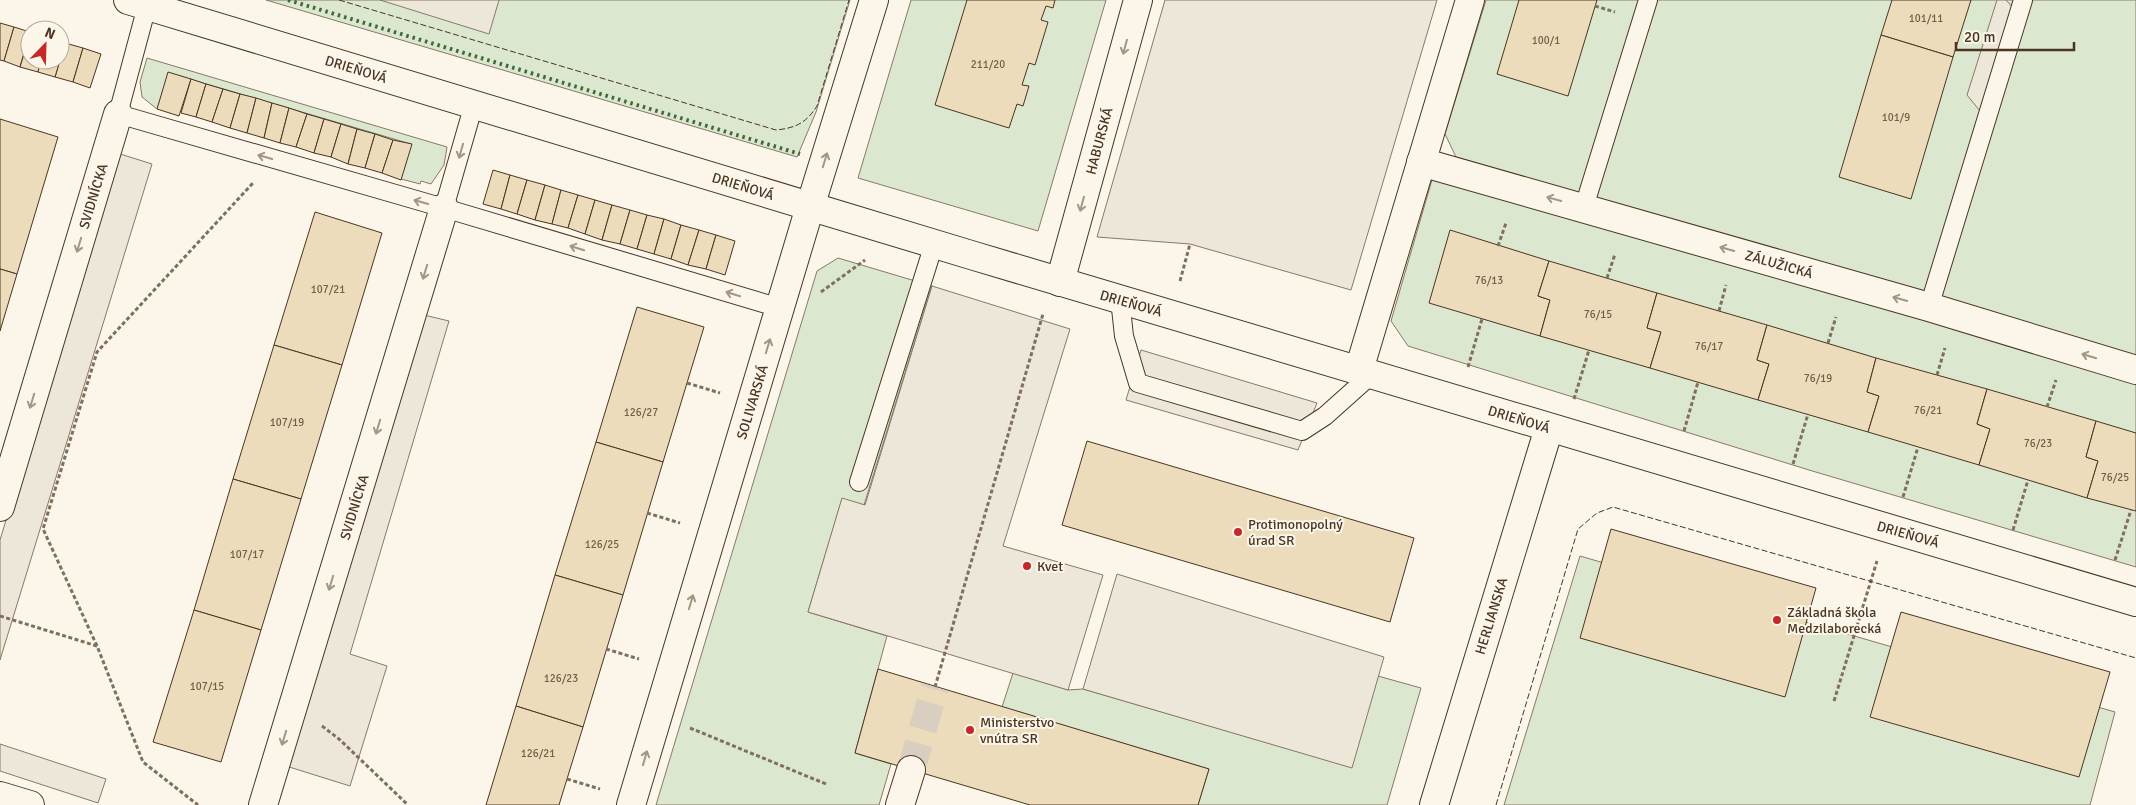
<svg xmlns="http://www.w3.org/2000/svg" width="2136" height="805" font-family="Signika,sans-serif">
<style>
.green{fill:#dce7d0;stroke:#887966}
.parking{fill:#ede7d9;stroke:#887966}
.building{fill:#ecdcbc;stroke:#4a3520}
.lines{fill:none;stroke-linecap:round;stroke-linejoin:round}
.minor-tunnel{stroke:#d8cfc1;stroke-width:28;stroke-dasharray:28 14;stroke-linecap:butt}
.service-casing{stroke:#4a3520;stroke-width:20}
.minor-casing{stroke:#4a3520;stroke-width:30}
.tertiary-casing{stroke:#4a3520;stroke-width:30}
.path{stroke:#7f6f5c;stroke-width:3;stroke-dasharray:4 2.5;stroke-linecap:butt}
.service{stroke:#fbf6e9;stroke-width:18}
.minor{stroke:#fbf6e9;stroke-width:28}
.tertiary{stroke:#fbf6e9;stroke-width:28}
.hedge{stroke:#436837;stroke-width:4;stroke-dasharray:2.5 4;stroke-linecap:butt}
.fence{stroke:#4a3520;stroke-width:1;stroke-dasharray:6 2.5;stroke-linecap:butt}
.oneway{stroke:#a29684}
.poi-dot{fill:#c62828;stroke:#fbf6e9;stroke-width:2}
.labels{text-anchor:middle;stroke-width:4;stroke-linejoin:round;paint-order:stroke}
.number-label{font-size:11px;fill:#725f47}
.street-label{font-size:14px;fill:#4a3520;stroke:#fbf6e9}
.poi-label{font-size:14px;fill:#4a3520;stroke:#fbf6e9;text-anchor:start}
</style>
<rect width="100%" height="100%" fill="#fbf6e9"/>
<g class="green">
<polygon points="266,0 850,0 816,112 797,157"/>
<polygon points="911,0 1106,0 1038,231 858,178"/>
<polygon points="1486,0 2136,0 2136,361 1456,157 1445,134"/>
<polygon points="147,58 447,147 444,165 431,184 421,181 420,184 401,179 411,144 169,73 157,109 142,97 140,82"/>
<polygon points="1436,166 2136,378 2136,567 1809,470 1408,346 1391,321"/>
<polygon points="838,258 932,286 864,505 842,499 808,612 887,636 855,753 891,764 879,805 656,805 817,271"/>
<polygon points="1580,556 2115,712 2090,805 1504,805"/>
<polygon points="1013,673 1068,690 1083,689 1351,767 1378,676 1421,688 1387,805 1198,805 1209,769 1002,707"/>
</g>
<g class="parking">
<polygon points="380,0 499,0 489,34"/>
<polygon points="1165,0 1437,0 1351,290 1190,244 1097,237"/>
<polygon points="1997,0 2006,0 2016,11 1984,116 1967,95"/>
<polygon points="117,153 152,164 0,660 0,540"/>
<polygon points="932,286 1070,329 1003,546 1103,575 1068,690 808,612 842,498 865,505"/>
<polygon points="424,315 449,321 350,654 387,666 350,786 286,766"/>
<polygon points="1141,350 1317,403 1298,450 1126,400"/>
<polygon points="1117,574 1384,657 1352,768 1083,689"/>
<polygon points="0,744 106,779 98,803 0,771"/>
</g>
<g class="building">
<polygon points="967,0 1055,0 1053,8 1046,6 1041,20 1048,22 1035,65 1029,63 1022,85 1029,86 1023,106 1017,104 1009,128 935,105"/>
<polygon points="1519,0 1597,0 1568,96 1497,74"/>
<polygon points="1892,0 1971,0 1953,57 1881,35"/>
<polygon points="0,23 14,27 4,61 0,60"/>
<polygon points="14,27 30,32 20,67 4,61"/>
<polygon points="30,35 30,60 41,60 38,72 20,67"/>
<polygon points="1881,35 1953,57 1911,199 1839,177"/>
<polygon points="60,41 65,43 60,59"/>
<polygon points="65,43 83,48 73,82 55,77"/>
<polygon points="83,48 101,54 90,88 73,82"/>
<polygon points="41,60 60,60 55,77 38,72"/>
<polygon points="168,72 191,79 179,116 157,109"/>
<polygon points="191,79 206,84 196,117 181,113"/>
<polygon points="206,84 223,89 212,122 196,117"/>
<polygon points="223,89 240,94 230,128 212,122"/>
<polygon points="240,94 256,98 247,133 230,128"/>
<polygon points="256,98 272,103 264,138 247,133"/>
<polygon points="272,103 289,108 280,143 264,138"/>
<polygon points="289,108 307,114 296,147 280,143"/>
<polygon points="307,114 324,119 314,153 296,147"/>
<polygon points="0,119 58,137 17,274 0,269"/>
<polygon points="324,119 341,124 331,157 314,153"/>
<polygon points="341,124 357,129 348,164 331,157"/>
<polygon points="357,129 375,134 365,168 348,164"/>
<polygon points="375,134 393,140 382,173 365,168"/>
<polygon points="393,140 412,144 401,180 382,173"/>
<polygon points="493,170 510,175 501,209 483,204"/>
<polygon points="510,175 527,180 517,214 501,209"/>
<polygon points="527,180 545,185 535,220 517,214"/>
<polygon points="545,185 561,190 552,224 535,220"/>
<polygon points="561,190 578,195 568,228 552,224"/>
<polygon points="578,195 595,200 585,234 568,228"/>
<polygon points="595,200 612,205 602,240 585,234"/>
<polygon points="612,205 630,210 620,244 602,240"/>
<polygon points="630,210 647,215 637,249 620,244"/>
<polygon points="315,212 382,233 342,365 274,345"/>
<polygon points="647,215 664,219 654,254 637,249"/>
<polygon points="664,219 681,225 671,259 654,254"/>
<polygon points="681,225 699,230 688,265 671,259"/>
<polygon points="699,230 716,235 706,269 688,265"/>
<polygon points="1450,230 1549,261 1538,296 1550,300 1540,336 1429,303"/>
<polygon points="716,235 735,241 725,275 706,269"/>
<polygon points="1549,261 1657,293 1647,328 1661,332 1650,368 1540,336 1550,300 1538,296"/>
<polygon points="0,269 17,274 0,331"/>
<polygon points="1657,293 1767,325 1757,360 1769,364 1758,400 1650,368 1661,332 1647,328"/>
<polygon points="637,307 704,327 663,462 596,442"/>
<polygon points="1767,325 1876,358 1867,392 1879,396 1868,432 1758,400 1769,364 1757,360"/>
<polygon points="274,345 342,365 301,499 233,479"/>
<polygon points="1876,358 1987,389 1977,424 1990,429 1979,465 1868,432 1879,396 1867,392"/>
<polygon points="1987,389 2096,421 2086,457 2098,461 2087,498 1979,465 1990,429 1977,424"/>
<polygon points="2096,421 2136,433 2136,511 2087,498 2098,461 2086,457"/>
<polygon points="1087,441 1414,538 1390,622 1062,525"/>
<polygon points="596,442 663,462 623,595 555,575"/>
<polygon points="233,479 301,499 261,630 194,610"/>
<polygon points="1611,529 1816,588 1785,697 1580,638"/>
<polygon points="555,575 623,595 583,727 516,706"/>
<polygon points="194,610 261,630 221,762 153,742"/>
<polygon points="1901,612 2110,672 2079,777 1870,717"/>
<polygon points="878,669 1209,769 1198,805 1030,805 855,753"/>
<polygon points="516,706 583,727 559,805 486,805"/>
</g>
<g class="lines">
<polyline class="minor-tunnel" points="911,770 935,687"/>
<g class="service-casing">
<g id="service">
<polyline points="147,6 118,114 444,208 780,308"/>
<polyline points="1584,207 1648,0"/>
<polyline points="444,208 474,104"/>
<polyline points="1120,299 1124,336 1138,383 1302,431 1325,416 1372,374"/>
<polyline points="1929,307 2023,0"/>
<polyline points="859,482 934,244"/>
</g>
</g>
<g class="minor-casing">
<g id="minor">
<polyline points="1421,162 1929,307 2136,370"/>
<polyline points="1060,282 1138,0"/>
<polyline points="1359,370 1470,0"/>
<polyline points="0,507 118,114"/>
<polyline points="0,796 30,805"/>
<polyline points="263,805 444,208"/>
<polyline points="631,805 810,207 874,0"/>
<polyline points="900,805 911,770"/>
<polyline points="1434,805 1549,428"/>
</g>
</g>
<g class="tertiary-casing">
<polyline id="tertiary" points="128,0 971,255 2136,602"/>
</g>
<g class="path">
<polyline points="1595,6 1615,12"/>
<polyline points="1498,246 1506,223"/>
<polyline points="1607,278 1615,254"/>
<polyline points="1180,281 1190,244"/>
<polyline points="821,292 865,260"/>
<polyline points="1719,311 1726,285"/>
<polyline points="1828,343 1836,317"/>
<polyline points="1468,367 1482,319"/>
<polyline points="1937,375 1945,348"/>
<polyline points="687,383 720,393"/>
<polyline points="1574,399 1589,350"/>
<polyline points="2047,407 2056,380"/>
<polyline points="1684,431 1698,382"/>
<polyline points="1793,464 1808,414"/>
<polyline points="1903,497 1918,447"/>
<polyline points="647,513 680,523"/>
<polyline points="2013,530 2028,480"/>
<polyline points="2115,560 2131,510"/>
<polyline points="0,616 97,646 143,762 198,805"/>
<polyline points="97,646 43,529 97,352 253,183"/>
<polyline points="606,649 639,659"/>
<polyline points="935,687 1043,314"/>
<polyline points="1834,701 1877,561"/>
<polyline points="322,726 339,739 408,805"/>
<polyline points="690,728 826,784"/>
<polyline points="567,779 600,789"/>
</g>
<use href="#service" class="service"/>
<use href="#minor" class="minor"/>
<use href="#tertiary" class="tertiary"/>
<polyline class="hedge" points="288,0 800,154"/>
<g class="fence">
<path d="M339 0 776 130C796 128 806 123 817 106L849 0"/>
<polyline points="1496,805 1578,529 1597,513 1613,507 2136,658"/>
</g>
</g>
<defs><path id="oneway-shaft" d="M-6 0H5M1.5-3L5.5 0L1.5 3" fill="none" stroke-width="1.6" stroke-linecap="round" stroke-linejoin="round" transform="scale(1.25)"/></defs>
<g class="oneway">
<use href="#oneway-shaft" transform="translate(1125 47) rotate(105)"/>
<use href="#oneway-shaft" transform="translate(461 151) rotate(106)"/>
<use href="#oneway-shaft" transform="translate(265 157) rotate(-164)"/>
<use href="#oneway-shaft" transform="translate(825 160) rotate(-73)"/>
<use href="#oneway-shaft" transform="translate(1554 199) rotate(-165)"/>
<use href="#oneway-shaft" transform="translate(421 202) rotate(-164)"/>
<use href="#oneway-shaft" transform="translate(1082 204) rotate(105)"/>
<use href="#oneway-shaft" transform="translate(79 245) rotate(107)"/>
<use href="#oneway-shaft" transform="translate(577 248) rotate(-163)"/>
<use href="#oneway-shaft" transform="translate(1727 249) rotate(-164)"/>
<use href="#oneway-shaft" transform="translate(425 272) rotate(107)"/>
<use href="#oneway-shaft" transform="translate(733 294) rotate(-163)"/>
<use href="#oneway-shaft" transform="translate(1900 299) rotate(-164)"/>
<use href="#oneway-shaft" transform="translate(768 346) rotate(-73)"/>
<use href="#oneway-shaft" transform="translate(2089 356) rotate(-163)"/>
<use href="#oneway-shaft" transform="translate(32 401) rotate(107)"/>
<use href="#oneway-shaft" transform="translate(378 427) rotate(107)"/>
<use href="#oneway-shaft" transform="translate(331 583) rotate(107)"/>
<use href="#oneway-shaft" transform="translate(691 602) rotate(-73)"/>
<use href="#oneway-shaft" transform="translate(284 738) rotate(107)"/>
<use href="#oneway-shaft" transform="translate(645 758) rotate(-74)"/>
</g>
<g class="poi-dot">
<circle cx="1238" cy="532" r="5"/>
<circle cx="1027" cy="566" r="5"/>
<circle cx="1777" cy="620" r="5"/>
<circle cx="970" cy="730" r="5"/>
</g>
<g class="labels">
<g class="number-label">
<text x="1926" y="22">101/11</text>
<text x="1546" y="44">100/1</text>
<text x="988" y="68">211/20</text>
<text x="1896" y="121">101/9</text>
<text x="1489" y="284">76/13</text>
<text x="328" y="293">107/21</text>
<text x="1598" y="318">76/15</text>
<text x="1709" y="350">76/17</text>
<text x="1818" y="382">76/19</text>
<text x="1928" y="414">76/21</text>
<text x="641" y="416">126/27</text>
<text x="287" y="426">107/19</text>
<text x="2038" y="447">76/23</text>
<text x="2115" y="481">76/25</text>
<text x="602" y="548">126/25</text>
<text x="247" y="558">107/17</text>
<text x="561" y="682">126/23</text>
<text x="207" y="690">107/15</text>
<text x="538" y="757">126/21</text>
</g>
<g class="street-label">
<text transform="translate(356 69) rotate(17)" y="5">DRIEŇOVÁ</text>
<text transform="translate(1099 141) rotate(-75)" y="5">HABURSKÁ</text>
<text transform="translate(743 186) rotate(17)" y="5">DRIEŇOVÁ</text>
<text transform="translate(93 196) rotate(-73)" y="5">SVIDNÍCKA</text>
<text transform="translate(1779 264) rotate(16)" y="5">ZÁLUŽICKÁ</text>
<text transform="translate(1131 303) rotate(16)" y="5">DRIEŇOVÁ</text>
<text transform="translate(752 402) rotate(-73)" y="5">SOLIVARSKÁ</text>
<text transform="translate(1519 419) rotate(17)" y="5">DRIEŇOVÁ</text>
<text transform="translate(354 507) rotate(-73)" y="5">SVIDNÍCKA</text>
<text transform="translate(1908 534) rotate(16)" y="5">DRIEŇOVÁ</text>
<text transform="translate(1491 616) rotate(-73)" y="5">HERLIANSKA</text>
</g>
<g class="poi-label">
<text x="1248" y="529">Protimonopolný<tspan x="1248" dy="16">úrad SR</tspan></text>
<text x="1037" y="571">Kvet</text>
<text x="1787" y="617">Základná škola<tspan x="1787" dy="16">Medzilaborecká</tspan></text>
<text x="980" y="727">Ministerstvo<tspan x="980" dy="16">vnútra SR</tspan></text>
</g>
</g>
<g transform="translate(45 45) rotate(23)"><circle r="24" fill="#fbf6e9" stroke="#b4a999"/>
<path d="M0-4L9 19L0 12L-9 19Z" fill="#c62828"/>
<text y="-8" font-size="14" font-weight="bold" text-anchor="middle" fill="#4a3520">N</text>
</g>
<path d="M1956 42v8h118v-8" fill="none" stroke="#4a3520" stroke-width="2.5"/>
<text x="1964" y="42" font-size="15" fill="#4a3520" stroke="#fbf6e9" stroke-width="4" paint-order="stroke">20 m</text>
</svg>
